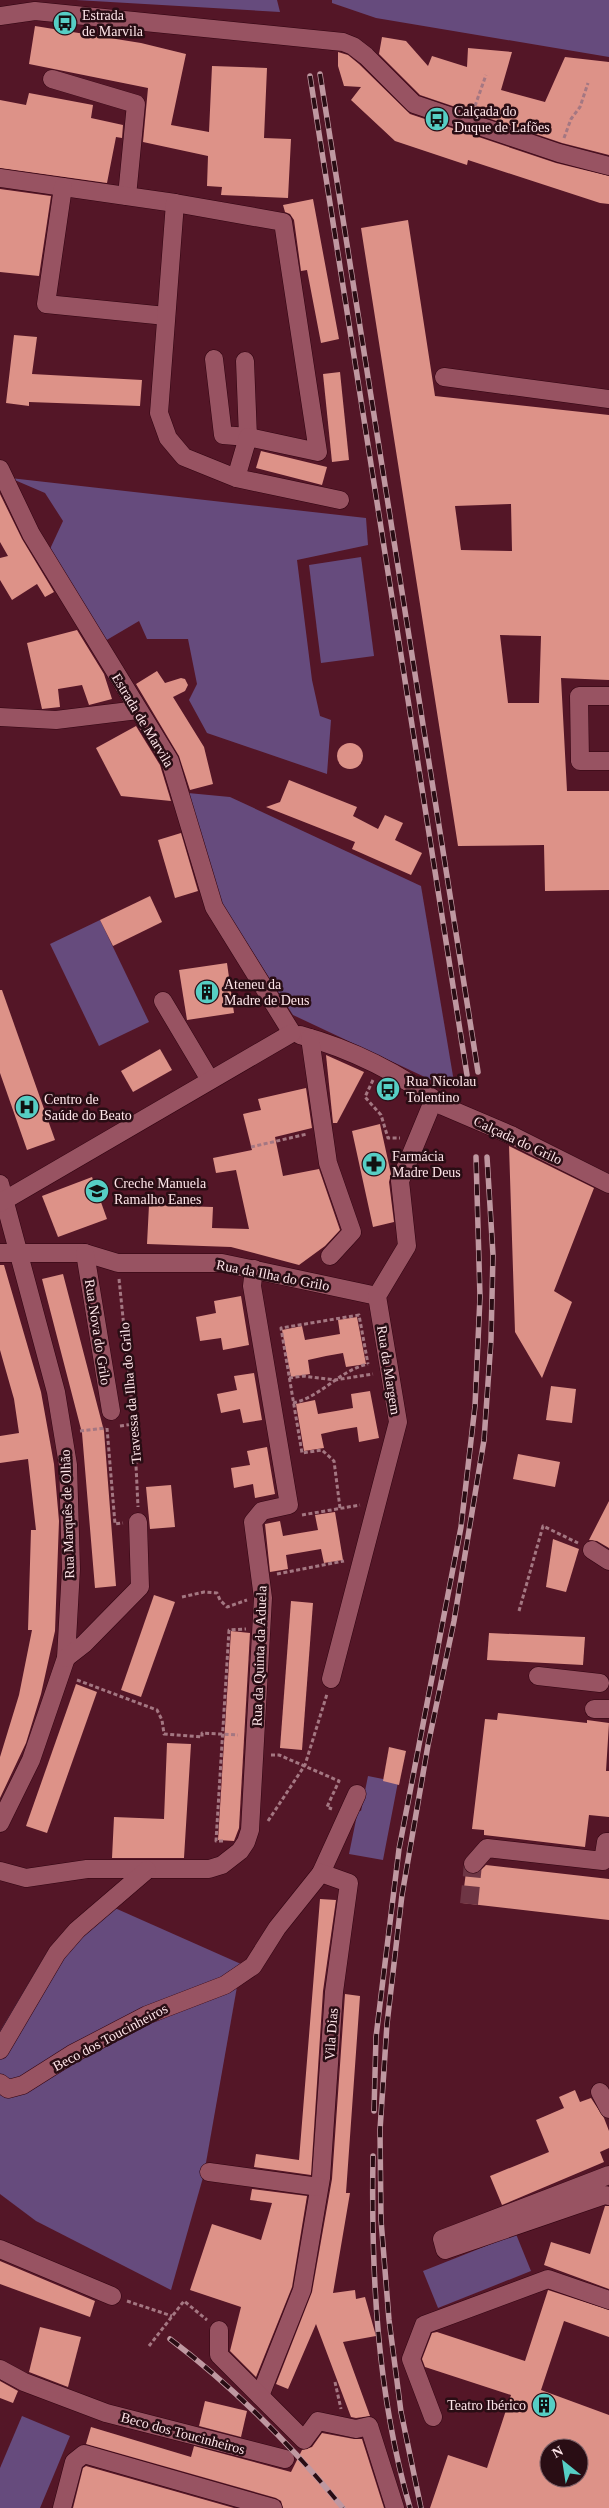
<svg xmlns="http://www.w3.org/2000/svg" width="609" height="2508" font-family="Georgia,serif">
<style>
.green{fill:#664b7d}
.building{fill:#dd9288;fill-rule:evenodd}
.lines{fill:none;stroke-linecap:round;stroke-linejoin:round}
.minor-tunnel{stroke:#6e3544;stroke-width:18;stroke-dasharray:18 9;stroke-linecap:butt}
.minor-casing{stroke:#310411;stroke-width:19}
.path{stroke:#a47782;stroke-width:3;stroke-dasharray:4 2.5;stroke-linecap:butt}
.minor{stroke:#985362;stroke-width:18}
.rail-casing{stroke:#bf98a1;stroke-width:5.5}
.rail{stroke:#290d14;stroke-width:4;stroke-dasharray:11;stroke-linecap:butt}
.minor-bridge-casing{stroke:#310411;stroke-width:19;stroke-linecap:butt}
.minor-bridge{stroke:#985362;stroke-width:18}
.labels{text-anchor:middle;stroke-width:5;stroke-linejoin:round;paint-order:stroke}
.poi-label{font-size:14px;fill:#fee5e9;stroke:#290d14;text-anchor:start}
.street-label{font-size:14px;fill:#fee5e9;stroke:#290d14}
</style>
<rect width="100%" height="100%" fill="#541627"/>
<g class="green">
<polygon points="76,0 277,0 280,12"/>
<polygon points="332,0 609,0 609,57 376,18 332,3"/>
<polygon points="10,478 366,518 368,545 297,560 312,680 320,716 331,720 327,774 207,733 189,700 197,684 188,639 147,639 139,621 105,641 50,549 63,521 45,493"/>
<polygon points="361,557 374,656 321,663 309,565"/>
<polygon points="188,793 230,797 421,886 453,1076 446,1087 293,1015 216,895"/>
<polygon points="100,920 149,1022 99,1046 50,944"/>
<polygon points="368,1776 398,1782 383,1860 349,1854 358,1810 361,1811"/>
<polygon points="99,1901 241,1964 204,2174 171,2290 36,2221 0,2194 0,2031 47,1952 67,1929"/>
<polygon points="516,2234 531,2271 438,2308 423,2271"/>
<polygon points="22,2416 70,2436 40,2508 0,2508 0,2468"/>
</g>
<g class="building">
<polygon points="35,26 141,43 186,54 171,125 209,132 212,66 267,68 264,138 291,139 288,198 221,195 222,187 207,186 208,156 143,142 148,88 29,64"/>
<polygon points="382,37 406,41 428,66 432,56 467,67 468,48 512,52 501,90 545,102 565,57 609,62 609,155 562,143 420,95 379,54"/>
<polygon points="338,52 348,55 359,64 410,114 556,163 609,176 609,204 600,203 468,160 467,165 395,141 351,100 361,87 344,86 338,66"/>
<polygon points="29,93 93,105 91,118 123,125 122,138 116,137 107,183 0,168 0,100 26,105"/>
<polygon points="0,189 51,196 39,276 0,272"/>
<polygon points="313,199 339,339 321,343 307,270 301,271 294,220 290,214 285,212 283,205"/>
<path d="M408 220 435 396 609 415V680L561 678 567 791H609V890L545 891 544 845 458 846 361 228ZM511 504 512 551 461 550 455 506ZM500 635 541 636 539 703H508Z"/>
<polygon points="14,335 37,337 32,374 142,380 140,406 29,402 29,406 6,403"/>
<polygon points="340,372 349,460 332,462 323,374"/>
<polygon points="261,451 327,467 322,485 256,468"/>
<polygon points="0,494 22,539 54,592 45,597 37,584 12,600 0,580 0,558 8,556 0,542"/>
<polygon points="77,630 104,674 112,699 89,705 82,685 58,689 60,707 42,709 27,643"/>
<polygon points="157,671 165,683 181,678 185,679 188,685 185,691 173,697 204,747 213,784 190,790 179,756 136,684"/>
<polygon points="136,726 160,765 171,801 121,796 96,748"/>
<circle cx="350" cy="756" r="13"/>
<polygon points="289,780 357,807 353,816 378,829 385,815 403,823 395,840 422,853 411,875 352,849 355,842 266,807 280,802"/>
<polygon points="181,833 198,891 175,898 158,840"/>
<polygon points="150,896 162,922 113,946 100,920"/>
<polygon points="227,963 234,1013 187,1020 179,970"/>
<polygon points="0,990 2,990 55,1140 27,1150 0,1073"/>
<polygon points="160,1049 172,1070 133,1092 121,1071"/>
<polygon points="326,1055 364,1072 337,1123 333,1123"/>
<polygon points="306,1088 312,1128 275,1137 283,1176 319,1169 340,1230 325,1246 299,1265 231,1247 147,1244 149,1205 213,1207 212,1228 249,1229 236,1170 216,1173 213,1158 252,1150 243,1114 261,1110 258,1099"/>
<polygon points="380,1124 391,1174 389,1182 394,1222 373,1227 352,1131"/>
<polygon points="509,1146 594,1188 554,1291 572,1302 542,1378 515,1332"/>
<polygon points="92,1177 107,1219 58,1237 42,1196"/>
<polygon points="0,1265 4,1265 41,1392 54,1464 59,1521 55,1631 41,1694 26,1743 0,1798 0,1757 19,1695 32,1630 28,1630 31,1530 36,1530 28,1459 0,1463 0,1436 19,1433 14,1399 0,1350"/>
<polygon points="63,1274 104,1431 116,1586 95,1588 82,1433 42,1279"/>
<polygon points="241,1296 249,1345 223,1350 221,1338 200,1341 196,1317 216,1313 214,1301"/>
<polygon points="357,1317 366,1364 346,1367 343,1353 326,1356 308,1360 310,1374 291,1377 282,1330 302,1326 305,1340 340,1334 338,1320"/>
<polygon points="254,1373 262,1420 243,1423 240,1409 221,1413 217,1394 237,1390 234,1376"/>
<polygon points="551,1386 576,1389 572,1423 546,1420"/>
<polygon points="370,1391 379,1438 359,1442 357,1427 339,1430 321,1434 324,1448 304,1451 296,1404 315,1400 318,1414 336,1411 353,1408 351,1394"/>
<polygon points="267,1447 275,1494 255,1498 253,1484 234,1488 231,1468 250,1465 247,1451"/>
<polygon points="518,1454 560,1462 555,1487 513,1479"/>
<polygon points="171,1485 175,1527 150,1529 146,1487"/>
<polygon points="609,1501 609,1548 597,1541 589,1540"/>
<polygon points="335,1512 343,1560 324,1563 321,1549 286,1555 288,1569 270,1572 265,1524 280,1521 283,1536 300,1533 318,1530 315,1515"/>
<polygon points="553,1539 579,1549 566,1592 546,1587"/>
<polygon points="154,1595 175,1602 141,1697 121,1690"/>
<polygon points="291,1601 313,1603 302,1750 280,1748"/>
<polygon points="231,1631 250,1633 239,1828 234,1841 218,1840"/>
<polygon points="489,1633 585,1637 583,1665 487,1660"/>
<polygon points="76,1684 97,1692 47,1833 26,1826"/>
<polygon points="498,1713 587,1723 587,1720 609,1723 606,1771 609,1771 609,1817 589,1815 585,1847 484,1835 484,1830 472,1829 485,1719 497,1720"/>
<polygon points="167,1743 191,1744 184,1858 112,1858 114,1817 164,1819"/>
<polygon points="389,1747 406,1751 399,1785 383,1781"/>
<polygon points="486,1865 609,1879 609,1920 462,1903 466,1872 477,1874"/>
<polygon points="320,1899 336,1900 323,1991 311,2175 254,2167 256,2154 299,2160"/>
<polygon points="345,1994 360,1996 346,2193 350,2193 333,2293 355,2290 356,2299 365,2297 376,2336 343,2342 370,2416 356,2418 351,2417 316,2324 288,2389 276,2384 312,2292 332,2179"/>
<polygon points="575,2090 580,2102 591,2098 604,2118 609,2131 609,2148 600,2152 604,2162 502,2205 490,2176 549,2152 536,2120 564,2108 559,2097"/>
<polygon points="252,2189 307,2196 292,2287 256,2377 230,2351 241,2307 190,2290 212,2224 261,2240 272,2203 250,2200"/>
<polygon points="605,2206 609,2206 609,2289 544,2265 551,2242 590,2254"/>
<polygon points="0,2261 95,2301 90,2317 0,2284"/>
<path d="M548 2290 609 2310V2337L564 2321 541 2390 609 2415V2508H430L448 2455 487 2468 511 2395 425 2367 422 2359 432 2333 437 2332 525 2361ZM549 2448H579V2478H549Z"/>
<polygon points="40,2327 81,2337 68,2387 29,2372"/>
<polygon points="0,2381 18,2391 13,2403 0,2398"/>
<polygon points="205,2401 247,2411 241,2437 199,2426"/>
<polygon points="91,2427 191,2457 194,2446 291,2472 302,2450 312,2447 322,2433 354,2439 362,2439 384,2508 283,2508 281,2501 276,2498 86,2444"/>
<polygon points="86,2466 234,2508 73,2508 83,2468"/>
</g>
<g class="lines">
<polyline class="minor-tunnel" points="469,1904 473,1864"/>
<g class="minor-casing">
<g id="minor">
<polyline points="0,16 35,11 343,42 353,46 366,56 414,104 559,153 609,166"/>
<polyline points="52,79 136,104 127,196"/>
<polyline points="0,178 175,203"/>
<polyline points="63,187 46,304 166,316"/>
<polyline points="214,359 223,435 248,437 245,361"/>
<polyline points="444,377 609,399"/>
<polyline points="0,469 31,534 170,761 214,907 292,1033"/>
<polyline points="236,478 248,437 318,452 283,222 175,203 159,413 168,438 184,457 236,478 340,500"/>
<polyline points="609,696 579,696 580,761 609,761"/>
<polyline points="0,717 56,720 138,710"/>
<polyline points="163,1001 210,1080"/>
<path d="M300 1035C351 1049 401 1074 443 1106"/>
<polyline points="310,1038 328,1163 352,1232 330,1256"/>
<polyline points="511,1135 609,1184"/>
<polyline points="0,1184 56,1392 68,1465 71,1569 66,1658 31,1760 0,1823"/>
<polyline points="0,1203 292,1033"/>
<polyline points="0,1253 85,1253 118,1263 222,1263 377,1296"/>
<polyline points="85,1253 111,1411"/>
<polyline points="592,1550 609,1561"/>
<polyline points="66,1658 84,1644 140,1587 138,1522"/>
<polyline points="538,1676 600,1683"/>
<polyline points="331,1679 398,1422 377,1296 407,1246 400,1181 434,1099"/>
<polyline points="594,1709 609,1709"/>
<polyline points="473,1864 487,1848 603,1861 606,1842 609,1842"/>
<polyline points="0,1871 26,1878 87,1869 209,1869 222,1865 240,1851 246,1842 250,1830 263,1598 253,1522 262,1511 289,1505 252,1286 254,1269"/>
<polyline points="321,1873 357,1794"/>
<polyline points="0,2050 57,1953 77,1930 147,1870"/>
<polyline points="0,2083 8,2089 23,2085 72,2054 147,2015 225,1985 253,1966 277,1928 321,1873 349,1883 334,1992 321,2178 302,2290 260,2396"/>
<polyline points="600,2092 609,2109"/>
<polyline points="209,2172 319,2187"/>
<polyline points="609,2175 442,2239 445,2250 605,2195 609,2196"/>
<polyline points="0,2249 112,2296"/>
<polyline points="219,2330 219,2355 304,2440 318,2421 356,2429 369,2426 395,2508"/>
<polyline points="0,2369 24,2382 106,2413 285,2459"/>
<polyline points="433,2417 411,2359 424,2325 548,2279 609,2300"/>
<polyline points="62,2508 74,2462 84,2454 273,2508"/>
</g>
</g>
<g class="path">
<polyline points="475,106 486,75"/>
<polyline points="564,138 571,119 580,107 588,83"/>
<polyline points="373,1080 365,1097 381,1115 388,1138 400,1138"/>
<polyline points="251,1147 307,1134"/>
<polyline points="119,1279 134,1424 138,1507"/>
<polyline points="289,1378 303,1376 335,1380 373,1374"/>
<path d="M293 1403C321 1397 340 1370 368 1364"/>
<polyline points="120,1426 134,1424"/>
<polyline points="107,1428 115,1524 123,1523"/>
<polyline points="80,1431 106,1428"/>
<polyline points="340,1508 334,1461 322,1450 302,1453 281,1328 359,1315 368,1364"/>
<polyline points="302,1515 360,1505"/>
<polyline points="277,1574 344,1561"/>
<polyline points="182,1597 204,1592 217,1593 220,1600 227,1607 247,1600"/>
<polyline points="519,1611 543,1526 578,1543"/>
<polyline points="77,1680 157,1710 162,1720 164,1734 202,1737 202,1733 238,1735"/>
<polyline points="271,1755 279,1755 339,1781 327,1807 332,1809"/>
<polyline points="268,1821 305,1765 327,1694"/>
<polyline points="223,1841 216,1841 229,1630 246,1629"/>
<polyline points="127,2301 172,2316"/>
<polyline points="149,2346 184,2301 207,2320"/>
<polyline points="335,2382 341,2409"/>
</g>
<use href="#minor" class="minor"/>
<g class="rail-casing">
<g id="rail">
<polyline points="320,74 478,1072"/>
<polyline points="310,76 467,1075"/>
<polyline points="374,2111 376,2037 399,1849 461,1527 475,1406 480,1297 476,1157"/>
<path d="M373 2156C371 2274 377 2394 410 2508"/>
<path d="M170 2339C235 2388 291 2445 343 2508"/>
<polyline points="421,2508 401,2412 389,2320 381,2220 380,2130 387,2024 402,1895 428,1745 454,1621 484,1440 491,1340 493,1255 487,1157"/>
</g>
</g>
<use href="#rail" class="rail"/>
<g class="minor-bridge-casing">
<polyline id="minor-bridge" points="443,1106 511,1135"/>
</g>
<use href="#minor-bridge" class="minor-bridge"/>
</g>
<defs>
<g id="bus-disc" transform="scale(1.25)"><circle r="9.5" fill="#56cec4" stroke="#290d14"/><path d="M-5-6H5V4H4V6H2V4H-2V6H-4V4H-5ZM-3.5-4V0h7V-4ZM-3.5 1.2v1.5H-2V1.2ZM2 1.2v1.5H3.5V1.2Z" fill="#111"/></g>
<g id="building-disc" transform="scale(1.25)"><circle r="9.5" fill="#56cec4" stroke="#290d14"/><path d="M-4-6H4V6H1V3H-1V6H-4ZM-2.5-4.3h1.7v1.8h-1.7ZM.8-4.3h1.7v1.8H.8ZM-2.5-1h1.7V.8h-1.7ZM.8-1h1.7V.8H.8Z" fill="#111"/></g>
<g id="hospital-disc" transform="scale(1.25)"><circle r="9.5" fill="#56cec4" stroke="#290d14"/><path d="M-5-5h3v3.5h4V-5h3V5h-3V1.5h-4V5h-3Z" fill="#111"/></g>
<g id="pharmacy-disc" transform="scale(1.25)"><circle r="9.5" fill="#56cec4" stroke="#290d14"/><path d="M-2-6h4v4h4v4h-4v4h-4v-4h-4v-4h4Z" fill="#111"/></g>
<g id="school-disc" transform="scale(1.25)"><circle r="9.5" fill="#56cec4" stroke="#290d14"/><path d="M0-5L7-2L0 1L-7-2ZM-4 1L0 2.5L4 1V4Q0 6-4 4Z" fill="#111"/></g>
</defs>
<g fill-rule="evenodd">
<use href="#bus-disc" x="65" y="23"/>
<use href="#bus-disc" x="437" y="119"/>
<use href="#building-disc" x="207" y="992"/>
<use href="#bus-disc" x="388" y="1089"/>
<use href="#hospital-disc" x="27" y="1107"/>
<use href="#pharmacy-disc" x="374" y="1164"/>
<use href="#school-disc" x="97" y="1191"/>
<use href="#building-disc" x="544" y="2405"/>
</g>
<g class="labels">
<g class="poi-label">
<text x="82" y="20">Estrada<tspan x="82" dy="16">de Marvila</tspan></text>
<text x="454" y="116">Calçada do<tspan x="454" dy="16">Duque de Lafões</tspan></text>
<text x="224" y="989">Ateneu da<tspan x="224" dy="16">Madre de Deus</tspan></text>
<text x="406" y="1086">Rua Nicolau<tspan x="406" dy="16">Tolentino</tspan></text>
<text x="44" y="1104">Centro de<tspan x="44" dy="16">Saúde do Beato</tspan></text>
<text x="392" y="1161">Farmácia<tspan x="392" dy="16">Madre Deus</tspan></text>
<text x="114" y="1188">Creche Manuela<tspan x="114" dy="16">Ramalho Eanes</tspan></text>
<text x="526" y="2410" text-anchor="end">Teatro Ibérico</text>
</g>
<g class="street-label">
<text transform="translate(143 720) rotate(59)" y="5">Estrada de Marvila</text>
<text transform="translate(518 1140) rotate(25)" y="5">Calçada do Grilo</text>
<text transform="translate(273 1275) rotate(11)" y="5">Rua da Ilha do Grilo</text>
<text transform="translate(98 1332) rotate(81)" y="5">Rua Nova do Grilo</text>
<text transform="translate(389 1370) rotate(81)" y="5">Rua da Margem</text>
<text transform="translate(130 1393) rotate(-95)" y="5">Travessa da Ilha do Grilo</text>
<text transform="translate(67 1514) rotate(-92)" y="5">Rua Marquês de Olhão</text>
<text transform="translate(259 1656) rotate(-88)" y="5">Rua da Quinta da Aduela</text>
<text transform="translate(331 2034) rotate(-86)" y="5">Vila Dias</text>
<text transform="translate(110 2037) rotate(-28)" y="5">Beco dos Toucinheiros</text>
<text transform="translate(183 2433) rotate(15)" y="5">Beco dos Toucinheiros</text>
</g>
</g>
<g transform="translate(564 2463) rotate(330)"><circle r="24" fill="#290d14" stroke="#7e6369"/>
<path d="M0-4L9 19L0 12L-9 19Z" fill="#56cec4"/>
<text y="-8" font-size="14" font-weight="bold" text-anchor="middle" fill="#fee5e9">N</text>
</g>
</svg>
